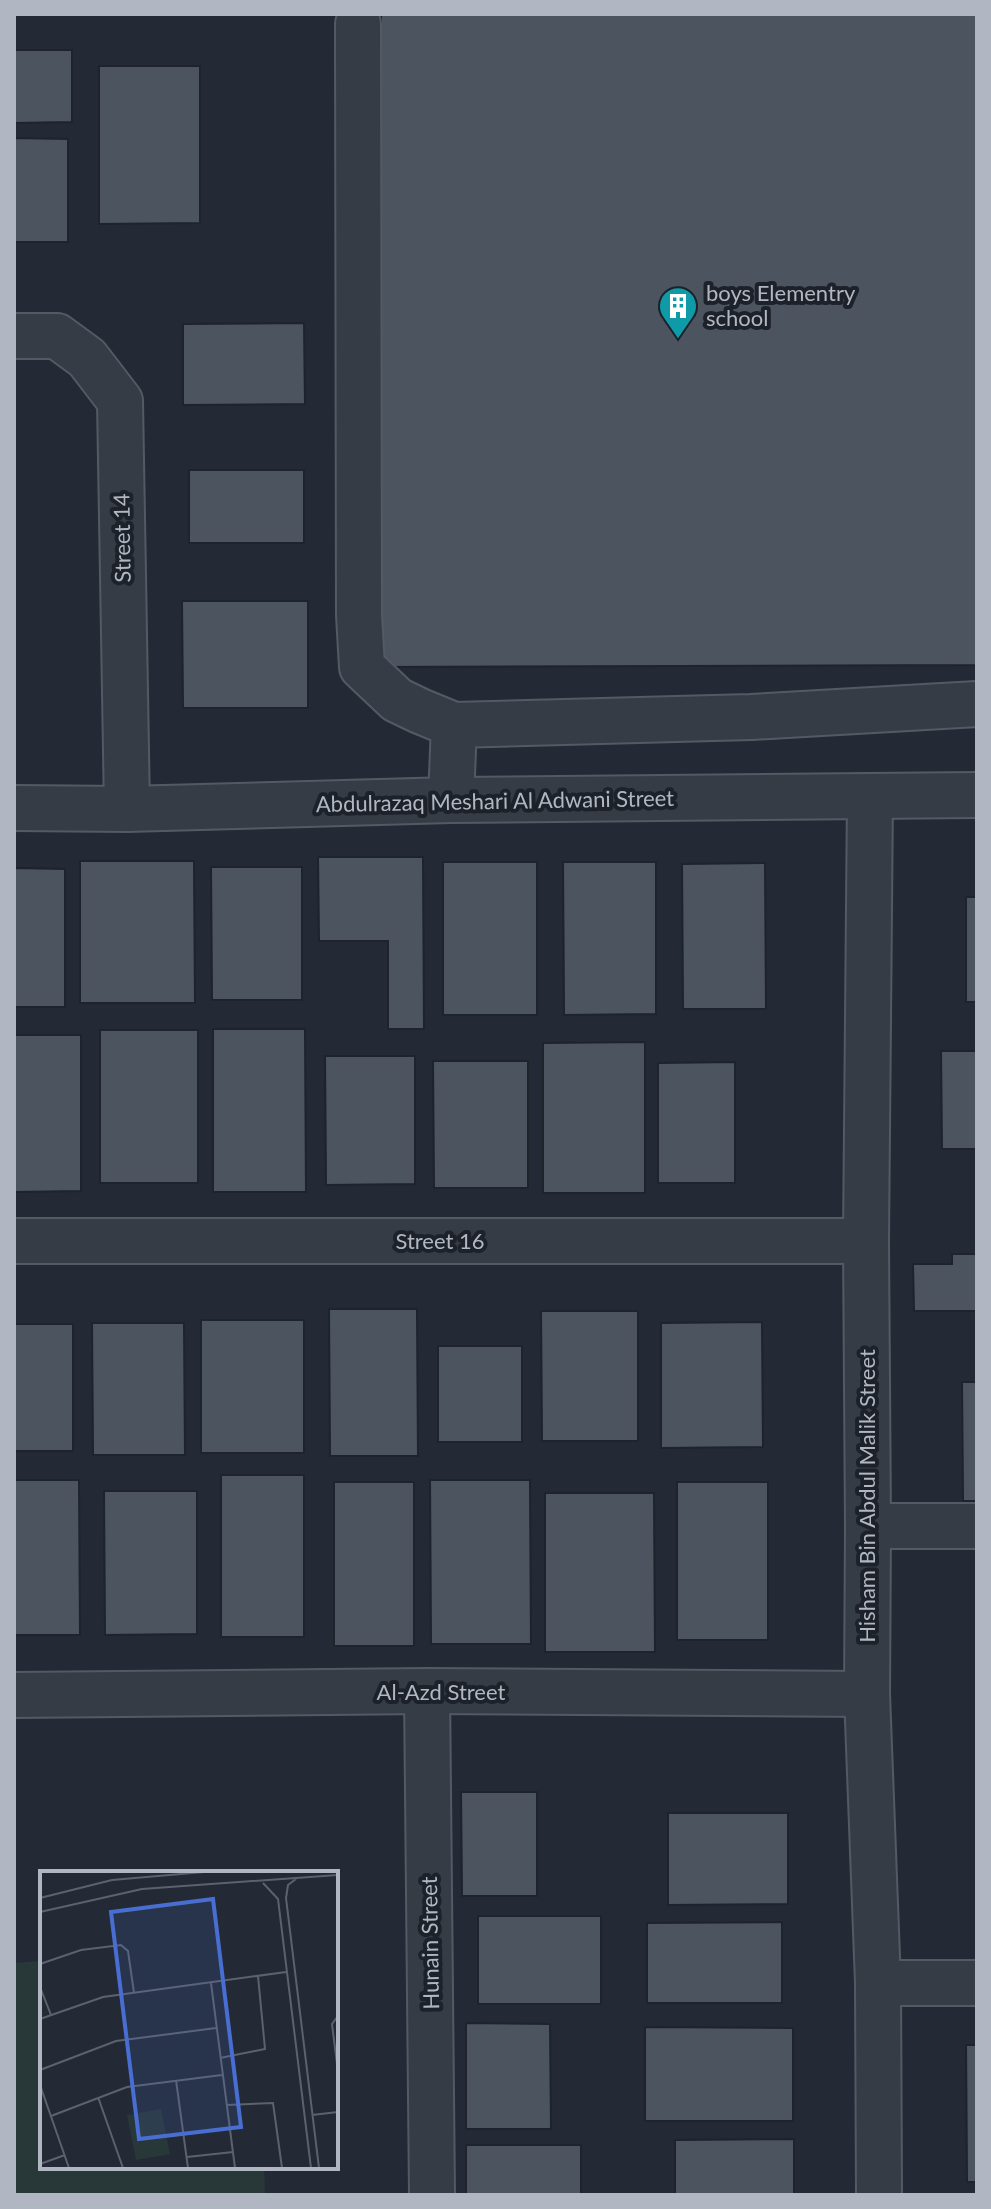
<svg xmlns="http://www.w3.org/2000/svg" width="991" height="2209" font-family="Lato,sans-serif">
<style>
.green{fill:#283838}
.building{fill:#4c5460;stroke:#1e232c;stroke-width:2}
.lines{fill:none;stroke-linecap:round;stroke-linejoin:round}
.minor-casing{stroke:#545a63;stroke-width:48}
.minor{stroke:#363c46;stroke-width:44}
.labels{text-anchor:middle;stroke-width:8;stroke-linejoin:round;paint-order:stroke}
.poi-label{font-size:22px;fill:#b1b7c2;stroke:#1c212a;text-anchor:start}
.street-label{font-size:22px;fill:#b1b7c2;stroke:#1c212a}
.inset-road{fill:none;stroke:#5c626d;stroke-width:2}
.view{fill:#496ed1;fill-opacity:0.15;stroke:#496ed1;stroke-width:4}
.inset-edge{fill:none;stroke:#b1b7c2;stroke-width:4}
</style>
<rect width="100%" height="100%" fill="#232a35"/>
<polygon class="green" points="42,1961 42,2167 264,2167 265,2195 14,2195 14,1963"/>
<g class="building">
<polygon points="381,14 977,14 977,665 375,667"/>
<polygon points="14,50 72,50 72,122 14,123"/>
<polygon points="99,66 200,66 200,223 99,224"/>
<polygon points="14,138 68,139 68,242 14,242"/>
<polygon points="304,323 305,404 183,405 183,324"/>
<rect x="189" y="470" width="115" height="73"/>
<polygon points="182,601 308,601 308,708 183,708"/>
<polygon points="318,857 423,857 424,1029 388,1029 388,941 319,941"/>
<polygon points="80,861 194,861 195,1003 80,1003"/>
<rect x="443" y="862" width="94" height="153"/>
<polygon points="563,862 656,862 656,1014 564,1015"/>
<polygon points="765,863 766,1009 683,1009 682,864"/>
<polygon points="211,867 302,867 302,1000 212,1000"/>
<polygon points="14,868 65,869 65,1007 14,1007"/>
<rect x="966" y="897" width="11" height="105"/>
<polygon points="213,1029 305,1029 306,1192 213,1192"/>
<rect x="100" y="1030" width="98" height="153"/>
<polygon points="14,1035 81,1035 81,1191 14,1192"/>
<polygon points="645,1042 645,1193 543,1193 543,1043"/>
<polygon points="941,1051 977,1051 977,1149 942,1149"/>
<polygon points="325,1056 415,1056 415,1184 326,1185"/>
<polygon points="433,1061 528,1061 528,1188 434,1188"/>
<polygon points="735,1062 735,1183 658,1183 658,1063"/>
<polygon points="952,1254 977,1254 977,1311 914,1311 913,1264 952,1264"/>
<polygon points="329,1309 417,1309 418,1456 330,1456"/>
<polygon points="541,1311 638,1311 638,1441 542,1441"/>
<rect x="201" y="1320" width="103" height="133"/>
<polygon points="762,1322 763,1447 661,1448 661,1323"/>
<polygon points="92,1323 184,1323 185,1455 93,1455"/>
<rect x="14" y="1324" width="59" height="127"/>
<rect x="438" y="1346" width="84" height="96"/>
<polygon points="962,1382 977,1382 977,1501 963,1501"/>
<rect x="221" y="1475" width="83" height="162"/>
<polygon points="14,1480 79,1480 80,1635 14,1635"/>
<polygon points="430,1480 530,1480 531,1644 431,1644"/>
<rect x="334" y="1482" width="80" height="164"/>
<rect x="677" y="1482" width="91" height="158"/>
<polygon points="104,1491 197,1491 197,1634 105,1635"/>
<polygon points="545,1493 654,1493 655,1652 545,1652"/>
<polygon points="461,1792 537,1792 537,1896 462,1896"/>
<polygon points="668,1813 788,1813 788,1904 668,1905"/>
<rect x="478" y="1916" width="123" height="88"/>
<polygon points="782,1922 782,2003 647,2003 647,1923"/>
<polygon points="466,2023 550,2024 551,2129 466,2129"/>
<polygon points="645,2027 793,2028 793,2121 645,2121"/>
<polygon points="966,2045 977,2045 977,2182 967,2182"/>
<polygon points="794,2139 794,2195 675,2195 675,2140"/>
<rect x="466" y="2145" width="115" height="50"/>
</g>
<g class="lines">
<g class="minor-casing">
<g id="minor">
<polyline points="358,24 359,615 362,667 397,700 420,711 454,725"/>
<polyline points="14,336 57,336 87,358 120,401 127,809"/>
<polyline points="870,796 866,1241 868,1526 867,1694 878,1983 879,2195"/>
<polyline points="451,800 454,725 751,717 977,704"/>
<polyline points="14,808 127,809 451,800 977,795"/>
<polyline points="14,1241 866,1241"/>
<polyline points="868,1526 977,1526"/>
<polyline points="427,1691 432,2195"/>
<polyline points="14,1695 427,1691 867,1694"/>
<polyline points="878,1983 977,1983"/>
</g>
</g>
<use href="#minor" class="minor"/>
</g>
<defs>
<g id="building-pin" transform="scale(2)"><path d="M0 17L-7.5 6A9.5 9.5 0 1 1 7.5 6Z" fill="#0f9aa8" stroke="#1c212a"/><path d="M-4-6H4V6H1V3H-1V6H-4ZM-2.5-4.3h1.7v1.8h-1.7ZM.8-4.3h1.7v1.8H.8ZM-2.5-1h1.7V.8h-1.7ZM.8-1h1.7V.8H.8Z" fill="#fff"/></g>
</defs>
<g fill-rule="evenodd">
<use href="#building-pin" x="678" y="306"/>
</g>
<g class="labels">
<g class="poi-label">
<text x="706" y="301">boys Elementry<tspan x="706" dy="25">school</tspan></text>
</g>
<g class="street-label">
<text transform="translate(122 538) rotate(-91)" y="8">Street 14</text>
<text transform="translate(495 801) rotate(-1)" y="8">Abdulrazaq Meshari Al Adwani Street</text>
<text x="440" y="1249">Street 16</text>
<text transform="translate(867 1496) rotate(-90)" y="8">Hisham Bin Abdul Malik Street</text>
<text x="441" y="1700">Al-Azd Street</text>
<text transform="translate(430 1943) rotate(-91)" y="8">Hunain Street</text>
</g>
</g>
<g transform="translate(40 1871)">
<rect width="298" height="298" fill="#232a35"/>
<path d="M121 238 130 283 96 289 87 244Z" fill="#283838"/>
<path class="inset-road" d="M256 8 248 14 246 27 279 297M223 12 238 28 271 297M0 27 72 9 164 1M0 41 102 18 298 4M0 93 41 79 81 74 88 80 94 122M171 112 195 297M0 116 11 144M298 145 292 153 298 201M0 148 63 126 246 101M180 187 225 178 218 105M0 199 76 170 176 157M136 209 148 297M0 214 29 297M58 226 83 297M187 234 233 232 242 297M272 244 298 241M11 245 87 216 182 204M147 286 193 281M0 293 25 284"/>
<path class="view" d="M173 28 201 256 99 268 71 41Z"/>
<rect width="298" height="298" class="inset-edge"/>
</g>
<rect width="991" height="2209" fill="none" stroke="#b1b7c2" stroke-width="32"/>
</svg>
